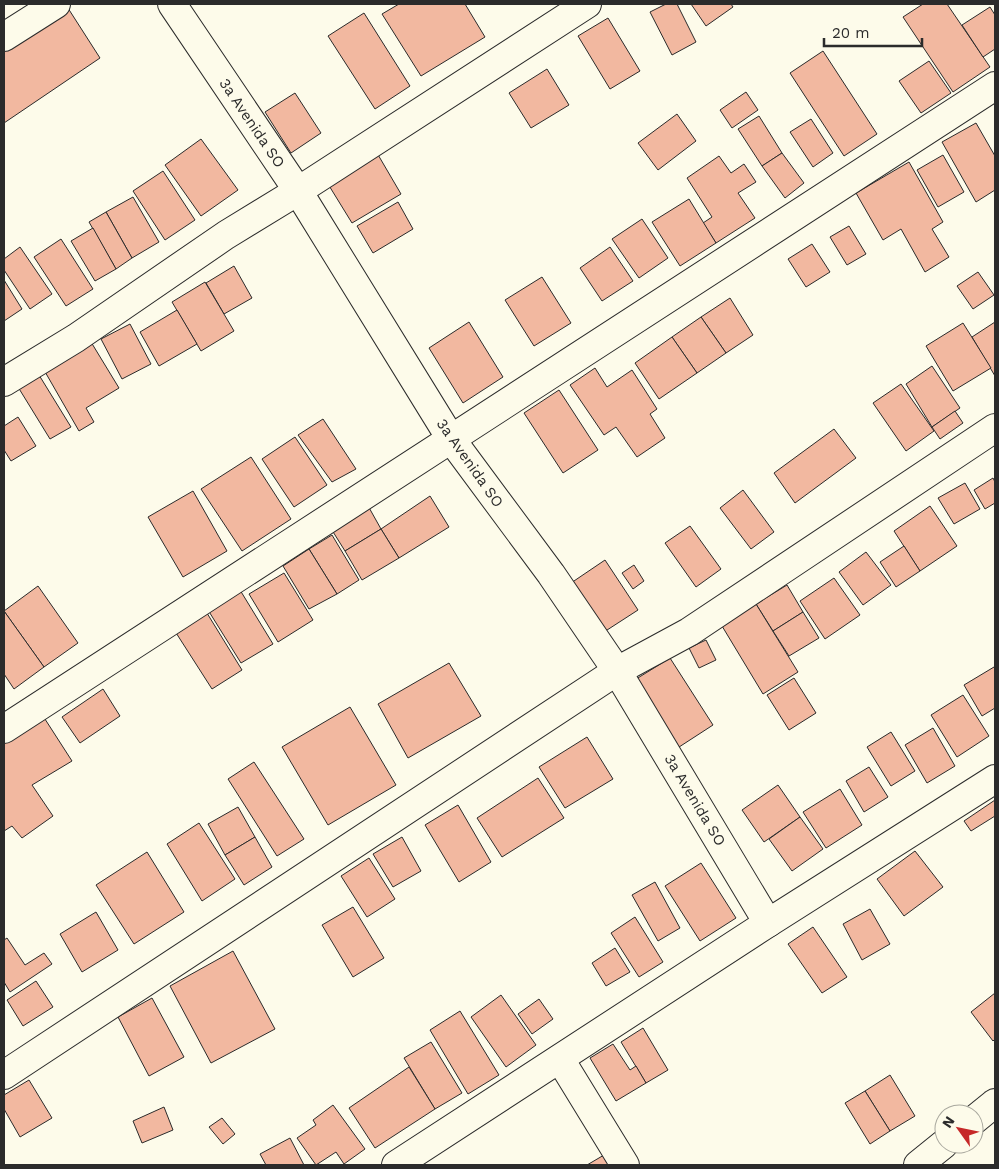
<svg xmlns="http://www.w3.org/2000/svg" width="999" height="1169" font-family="'Work Sans',sans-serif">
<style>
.building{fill:#f2b8a0;stroke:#2b2b2b}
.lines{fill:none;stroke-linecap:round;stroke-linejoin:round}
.street-casing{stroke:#2b2b2b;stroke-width:30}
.street{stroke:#fdfbea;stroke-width:28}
.labels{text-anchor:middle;stroke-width:4;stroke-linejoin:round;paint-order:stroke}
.street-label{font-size:15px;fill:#2b2b2b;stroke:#fdfbea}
</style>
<rect width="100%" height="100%" fill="#fdfbea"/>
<g class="building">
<polygon points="399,4 465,4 485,37 421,76 382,14"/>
<polygon points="666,4 677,4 696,42 672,55 650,12"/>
<polygon points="691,4 731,4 733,7 706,26"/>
<polygon points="923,4 947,4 990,67 953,92 903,17"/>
<polygon points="66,5 100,58 4,123 4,47"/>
<polygon points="990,7 995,15 995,49 983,57 962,25"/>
<polygon points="364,13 410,86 375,109 328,36"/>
<polygon points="608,18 640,71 610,89 578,36"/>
<polygon points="823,51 877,134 844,156 790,73"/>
<polygon points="929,61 951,93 921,113 899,81"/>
<polygon points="547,69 569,105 531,128 509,93"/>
<polygon points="746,92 758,110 732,128 720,110"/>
<polygon points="295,93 321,133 291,153 265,112"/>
<polygon points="677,114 696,141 658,170 638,143"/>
<polygon points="759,116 782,153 762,166 738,129"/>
<polygon points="811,119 833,153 813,167 790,132"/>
<polygon points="976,123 995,156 995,190 976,202 942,142"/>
<polygon points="201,139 238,190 201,216 165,165"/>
<polygon points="377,153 401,194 352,223 328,184"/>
<polygon points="782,153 804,183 785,198 762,166"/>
<polygon points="943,155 964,192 938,207 917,170"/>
<polygon points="719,156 731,173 744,164 756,182 738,193 755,218 716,243 703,223 712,217 687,178"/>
<polygon points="909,162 943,222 932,229 949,257 925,272 901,229 883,240 856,193"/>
<polygon points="163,171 195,220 165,240 133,191"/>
<polygon points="133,197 159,242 132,258 106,212"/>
<polygon points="689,199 716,243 680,266 652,222"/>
<polygon points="398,202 413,229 373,253 357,226"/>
<polygon points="106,212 132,258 116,269 89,222"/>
<polygon points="642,219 668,258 639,278 612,239"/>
<polygon points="849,226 866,254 847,265 830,237"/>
<polygon points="93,228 116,269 95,281 71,241"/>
<polygon points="61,239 93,289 66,306 34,257"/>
<polygon points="812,244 830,272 806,287 788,259"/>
<polygon points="20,247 52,294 30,309 4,270 4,259"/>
<polygon points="610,247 633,281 602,301 580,268"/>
<polygon points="234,266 252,298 224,314 206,283"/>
<polygon points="978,272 994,295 973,309 957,286"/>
<polygon points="542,277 571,323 534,346 505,300"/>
<polygon points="4,280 22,309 4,321"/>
<polygon points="205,282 234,331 201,351 172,302"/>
<polygon points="730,298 753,335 726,353 701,317"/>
<polygon points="177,310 197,344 159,366 140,332"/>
<polygon points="701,317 726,353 697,373 672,337"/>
<polygon points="469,322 503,377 463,403 429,348"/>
<polygon points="995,322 995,376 972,337"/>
<polygon points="963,323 991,368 953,391 926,346"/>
<polygon points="130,324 151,364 122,379 101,339"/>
<polygon points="672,337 697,373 659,399 635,363"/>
<polygon points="91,342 119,388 86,408 94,422 79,431 44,370"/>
<polygon points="932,366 960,408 932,427 906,384"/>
<polygon points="595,368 607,387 632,370 657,409 650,414 665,438 637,457 616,427 604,435 570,385"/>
<polygon points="39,375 71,427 50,439 18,387"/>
<polygon points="901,384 934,431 906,451 873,403"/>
<polygon points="559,390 598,450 563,473 524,413"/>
<polygon points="955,411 963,423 940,439 932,427"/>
<polygon points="18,417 36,446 11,461 4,450 4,426"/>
<polygon points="323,419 356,469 332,482 298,435"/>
<polygon points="834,429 856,458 795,503 774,473"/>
<polygon points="295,437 327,485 294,507 262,459"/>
<polygon points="251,457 291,519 242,551 201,489"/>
<polygon points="993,478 995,482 995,503 985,509 974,490"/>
<polygon points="965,483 980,509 954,524 938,498"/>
<polygon points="743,490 774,532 751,549 720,508"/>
<polygon points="193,491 227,551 183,577 148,517"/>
<polygon points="430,496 449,527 399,558 381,529"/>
<polygon points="367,504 381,529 345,551 330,527"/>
<polygon points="930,506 957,546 920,571 894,531"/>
<polygon points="690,526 721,569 696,587 665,543"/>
<polygon points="381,529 399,558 362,580 345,551"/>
<polygon points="332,535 359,580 337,594 309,549"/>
<polygon points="904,546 920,571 896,587 880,562"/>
<polygon points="309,549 337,594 309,609 283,566"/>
<polygon points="866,552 891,585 863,605 839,572"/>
<polygon points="605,560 638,610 604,632 571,583"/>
<polygon points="634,565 644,581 633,589 622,573"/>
<polygon points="284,573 313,620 278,642 249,594"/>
<polygon points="834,578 860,615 825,639 800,601"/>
<polygon points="787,585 803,612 773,631 756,604"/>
<polygon points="38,586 78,643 44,667 4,611"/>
<polygon points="240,590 273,644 241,663 208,610"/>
<polygon points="756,604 798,672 763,694 722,626"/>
<polygon points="202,605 242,670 212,689 171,625"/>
<polygon points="4,611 44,667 14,689 4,674"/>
<polygon points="803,612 819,638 789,656 773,631"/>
<polygon points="706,640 716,660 699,668 689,648"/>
<polygon points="670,658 713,725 676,749 633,681"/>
<polygon points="449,663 481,716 408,758 378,704"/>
<polygon points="994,667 995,669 995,708 982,716 964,685"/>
<polygon points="794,678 816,713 789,730 767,695"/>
<polygon points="103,689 120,716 80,743 62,717"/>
<polygon points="963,695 989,736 957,757 931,715"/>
<polygon points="350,707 396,785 328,825 282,747"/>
<polygon points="43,716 72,761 32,785 53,816 22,838 12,826 4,831 4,739"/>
<polygon points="933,728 955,766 927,783 905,745"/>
<polygon points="891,732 915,771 891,786 867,747"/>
<polygon points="587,737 613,779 565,808 539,767"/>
<polygon points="254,762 304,839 277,856 228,779"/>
<polygon points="869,767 888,797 864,812 846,781"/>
<polygon points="538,778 564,818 502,857 477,818"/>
<polygon points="778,785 800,817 764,842 742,810"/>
<polygon points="840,789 862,825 826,848 803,812"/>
<polygon points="995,800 995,816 971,831 964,821"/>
<polygon points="458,805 491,862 459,882 425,825"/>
<polygon points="238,807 255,837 225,855 208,824"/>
<polygon points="800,817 823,849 792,871 769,839"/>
<polygon points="199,823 235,879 202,901 167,844"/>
<polygon points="255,837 272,867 244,885 225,855"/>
<polygon points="402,837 421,871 393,887 373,854"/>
<polygon points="915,851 943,887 904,916 877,879"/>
<polygon points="147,852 184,912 134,944 96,885"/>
<polygon points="369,858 395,899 367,917 341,876"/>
<polygon points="701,863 736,918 700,941 665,886"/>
<polygon points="655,882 680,928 658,941 632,895"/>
<polygon points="353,907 384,958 353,977 322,925"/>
<polygon points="870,909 890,944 862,960 843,924"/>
<polygon points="96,912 118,950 82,972 60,934"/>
<polygon points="635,917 663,962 639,977 611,933"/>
<polygon points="813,927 847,977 822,993 788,944"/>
<polygon points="7,938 25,965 44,953 52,964 10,992 4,982 4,940"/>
<polygon points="615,948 630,972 606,986 592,963"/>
<polygon points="233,951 275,1029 211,1063 170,986"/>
<polygon points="36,981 53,1007 23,1026 7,1000"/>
<polygon points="995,993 995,1039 993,1041 971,1012"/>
<polygon points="501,995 536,1045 506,1067 471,1017"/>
<polygon points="152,998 184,1057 149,1076 118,1017"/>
<polygon points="539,999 553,1019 532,1034 518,1014"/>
<polygon points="460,1011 499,1075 468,1094 430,1030"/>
<polygon points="643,1028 668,1070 646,1083 621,1042"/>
<polygon points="431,1042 462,1093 435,1109 404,1058"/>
<polygon points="613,1044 630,1070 636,1066 646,1083 616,1101 590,1058"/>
<polygon points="409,1067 435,1109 375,1148 349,1108"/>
<polygon points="890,1075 915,1116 890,1131 865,1091"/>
<polygon points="29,1080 52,1118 20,1137 4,1109 4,1095"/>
<polygon points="865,1091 890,1131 870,1144 845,1103"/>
<polygon points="333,1105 365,1149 344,1164 336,1152 316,1165 297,1138 316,1125 313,1120"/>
<polygon points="164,1107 173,1130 142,1143 133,1121"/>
<polygon points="222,1118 235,1134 223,1144 209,1127"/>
<polygon points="290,1138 304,1165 266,1165 260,1154"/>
<polygon points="604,1155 611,1165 587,1165"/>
</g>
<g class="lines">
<g class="street-casing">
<g id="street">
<polyline points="172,4 298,191 451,439 551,574 617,671 768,923"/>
<polyline points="4,37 56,4"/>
<polyline points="4,382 76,338 226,235 298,191 587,4"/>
<polyline points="4,729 995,86"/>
<polyline points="560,1059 625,1165"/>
<polyline points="4,1075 617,671 689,632 995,428"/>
<polyline points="974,1120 995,1103"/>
<polyline points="396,1165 768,923 995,779"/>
<polyline points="918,1165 944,1144"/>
</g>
</g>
<use href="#street" class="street"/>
</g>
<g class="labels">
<g class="street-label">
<text transform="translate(252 123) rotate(56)" y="5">3a Avenida SO</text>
<text transform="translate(470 463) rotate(55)" y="5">3a Avenida SO</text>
<text transform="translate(695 800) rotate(59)" y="5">3a Avenida SO</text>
</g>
</g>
<rect width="999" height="1169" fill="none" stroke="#2b2b2b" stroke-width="10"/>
<g transform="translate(959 1129) rotate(303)"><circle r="24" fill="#fdfbea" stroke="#a9a89e"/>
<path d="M0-4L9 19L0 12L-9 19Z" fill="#c62828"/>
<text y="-8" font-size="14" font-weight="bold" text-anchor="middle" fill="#2b2b2b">N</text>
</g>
<path d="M824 38v8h98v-8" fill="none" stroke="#2b2b2b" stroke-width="2.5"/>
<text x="832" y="38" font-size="15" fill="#2b2b2b" stroke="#fdfbea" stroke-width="4" paint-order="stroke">20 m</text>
</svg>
